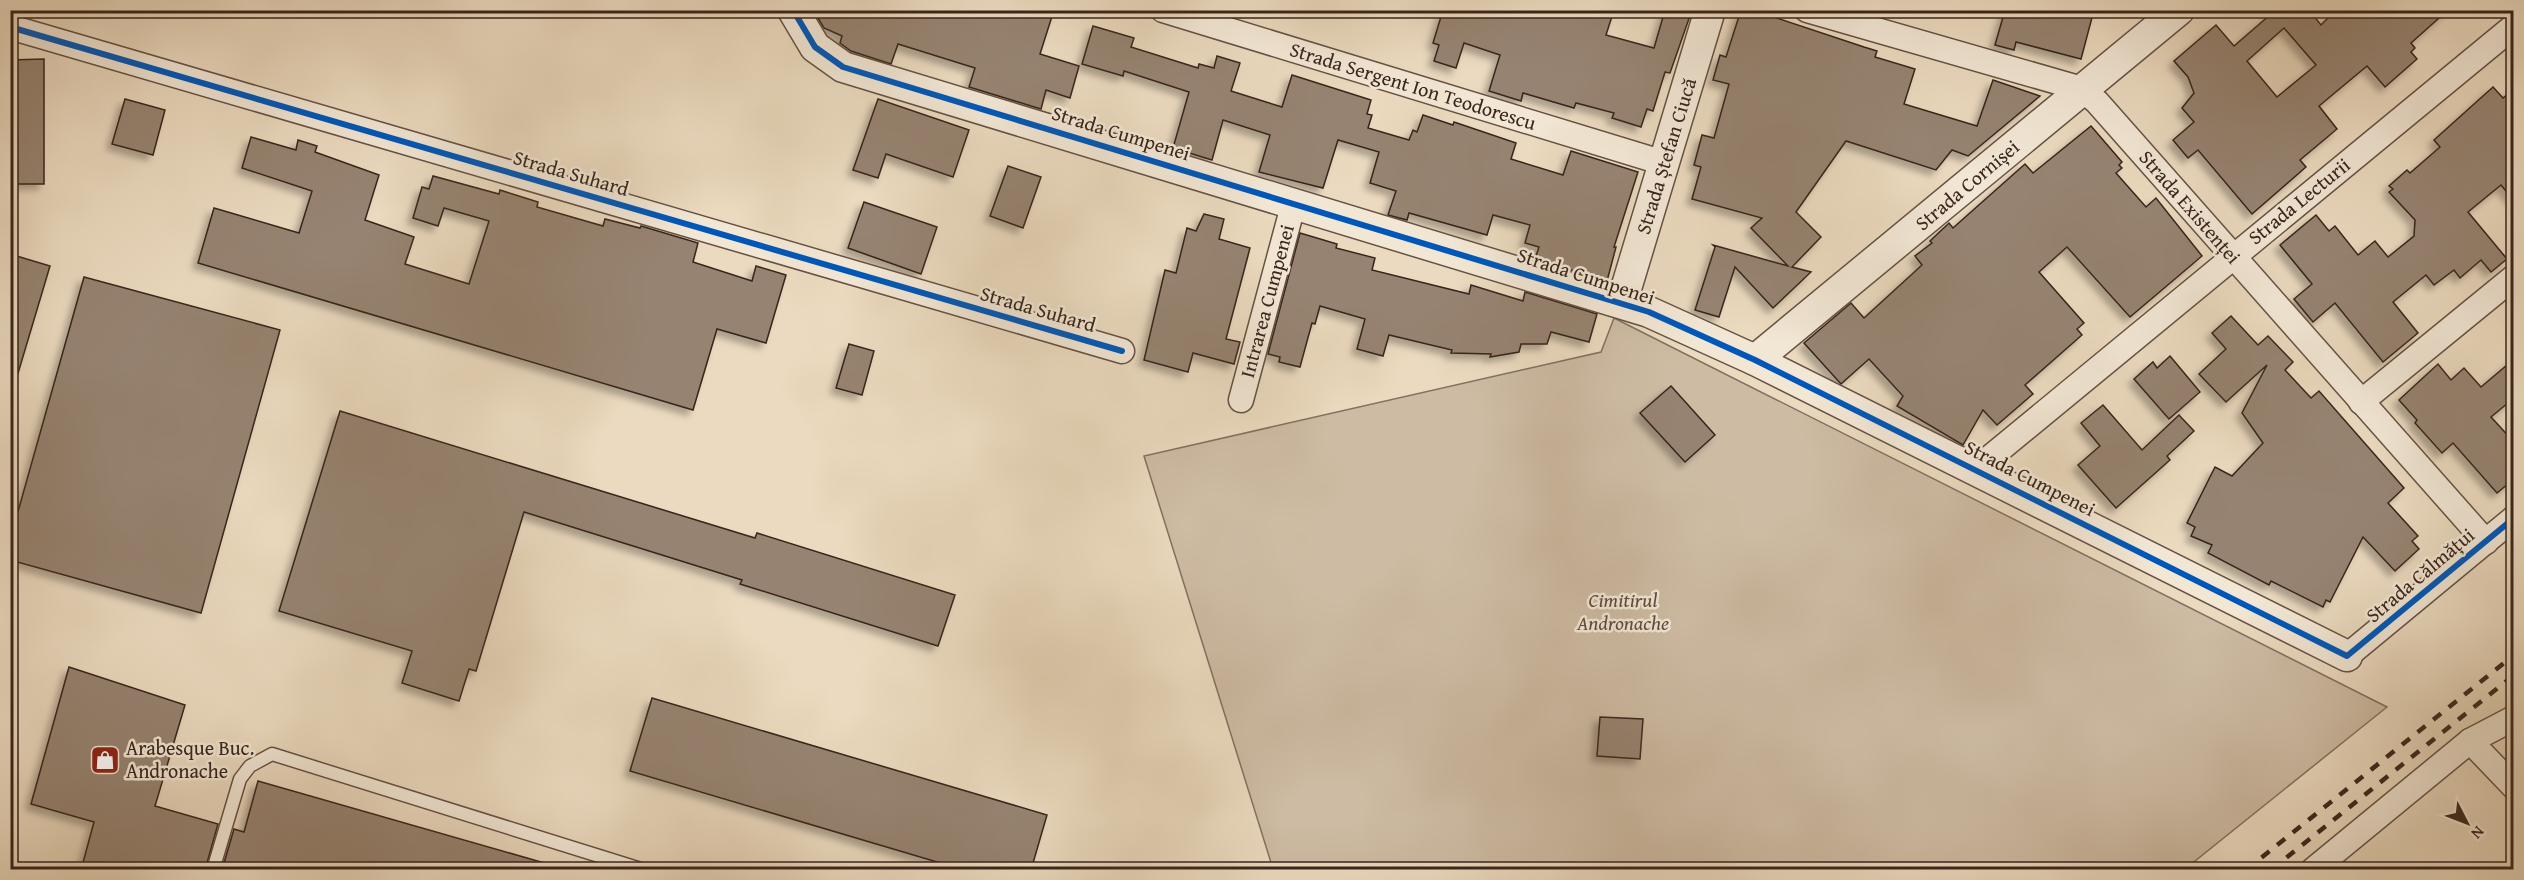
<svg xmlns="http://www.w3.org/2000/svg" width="2524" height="880" font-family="'Gentium Book Plus',serif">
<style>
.green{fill:#cdbba3;stroke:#837060;stroke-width:1.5}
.building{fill:#968371;stroke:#39251c;stroke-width:1.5;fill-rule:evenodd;filter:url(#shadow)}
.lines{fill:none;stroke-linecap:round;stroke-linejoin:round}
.service-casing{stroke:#665245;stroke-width:15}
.minor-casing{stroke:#665245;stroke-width:27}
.tertiary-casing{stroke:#665245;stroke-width:33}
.service{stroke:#f2e7d5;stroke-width:12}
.minor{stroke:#f2e7d5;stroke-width:24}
.tertiary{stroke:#f2e7d5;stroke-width:30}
.rail{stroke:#39251c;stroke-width:4.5;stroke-dasharray:10 10;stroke-linecap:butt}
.cycleway-casing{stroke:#f2e7d5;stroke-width:10}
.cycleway{stroke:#0057b8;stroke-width:6}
.labels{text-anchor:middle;stroke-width:5;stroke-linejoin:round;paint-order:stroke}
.street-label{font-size:20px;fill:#39251c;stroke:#f2e7d5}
.park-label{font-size:20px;font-style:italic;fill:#5e4a3e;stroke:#f2e7d5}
.poi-label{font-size:20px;fill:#39251c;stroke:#f2e7d5;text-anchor:start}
</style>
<defs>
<filter id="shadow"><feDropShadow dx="-5.5" dy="5.5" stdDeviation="3" flood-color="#0004"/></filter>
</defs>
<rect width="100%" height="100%" fill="#ebdabf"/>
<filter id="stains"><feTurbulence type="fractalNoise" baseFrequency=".00333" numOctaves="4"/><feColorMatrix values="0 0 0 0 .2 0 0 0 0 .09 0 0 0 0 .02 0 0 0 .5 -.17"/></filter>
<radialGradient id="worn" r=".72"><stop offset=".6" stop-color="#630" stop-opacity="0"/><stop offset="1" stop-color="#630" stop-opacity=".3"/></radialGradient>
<polygon class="green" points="1614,318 2387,707 2185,869 1273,869 1144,456 1601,352"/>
<g class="building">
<polygon points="813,10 1054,10 1040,54 1079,66 1070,98 1046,90 1041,109 969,87 975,68 898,44 891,64 851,51 840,43 842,36 824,28"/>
<polygon points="1443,10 1614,10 1606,35 1654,48 1665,10 1692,10 1670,73 1665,72 1653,111 1647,109 1641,127 1612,118 1614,113 1576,103 1574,108 1523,93 1521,101 1489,91 1500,55 1464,43 1456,68 1434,61 1439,45 1433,43"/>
<polygon points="1741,10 1753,10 1864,47 1877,51 1875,57 1915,69 1904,104 1977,126 1993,80 2040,96 1968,156 1952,150 1936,170 1846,141 1796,212 1821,237 1792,267 1811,272 1773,308 1735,267 1719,317 1695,310 1715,247 1713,245 1788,266 1751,228 1762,218 1692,199 1701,167 1694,165 1702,135 1714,138 1729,84 1713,80 1720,55 1726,57"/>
<polygon points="2005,10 2094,10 2081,59 2016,42 2014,50 1995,45"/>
<path d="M2268 10H2309L2321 25 2336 10H2448L2411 43 2415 48 2411 52 2417 59 2385 87 2367 66 2319 106 2337 129 2300 160 2306 167 2252 214 2198 150 2188 158 2173 140 2194 122 2182 108 2194 93 2188 77 2174 61 2216 25 2234 46 2271 14ZM2284 28 2316 65 2277 97 2247 61Z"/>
<polygon points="1093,26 1134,38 1131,47 1198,68 1199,64 1214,68 1217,56 1240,63 1231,91 1282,107 1292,75 1371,100 1367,114 1372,115 1368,128 1409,140 1413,130 1417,132 1423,115 1453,125 1454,122 1516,143 1511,159 1563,175 1571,151 1638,172 1614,247 1616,247 1607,281 1535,259 1539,247 1525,243 1530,225 1493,215 1487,235 1409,213 1407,220 1388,215 1396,191 1370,183 1379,152 1338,140 1323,188 1259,172 1270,135 1223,120 1212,160 1173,148 1189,92 1124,71 1123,76 1082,64"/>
<polygon points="44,59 44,184 10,184 10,60"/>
<polygon points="2493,87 2503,98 2514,89 2514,201 2501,185 2468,212 2507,259 2491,272 2481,260 2460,278 2454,270 2434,285 2426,275 2393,302 2418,333 2383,362 2335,303 2313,322 2294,299 2312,284 2280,245 2316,215 2329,231 2335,226 2358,255 2375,241 2388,257 2414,236 2415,220 2389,192 2393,189 2389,186 2407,170 2410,173 2440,147 2434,140"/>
<polygon points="125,99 165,110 153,155 112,144"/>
<polygon points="878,99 969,130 953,177 886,154 878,178 853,170"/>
<polygon points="2091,126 2122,162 2119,165 2122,168 2116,173 2146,207 2156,198 2202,256 2130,317 2067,247 2039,272 2084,323 2077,329 2082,335 2025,385 2033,394 1997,425 1983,410 1963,445 1897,406 1903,396 1869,359 1841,384 1804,343 1851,303 1864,318 1922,265 1915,256 1932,243 1930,241 1949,223 1953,228 2025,164 2033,173"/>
<polygon points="251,137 296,150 298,140 317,146 315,152 379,175 365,220 414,237 405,264 469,284 489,221 444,208 438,226 413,218 422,187 429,189 433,176 499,194 500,190 538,202 537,207 603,226 605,219 640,228 641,226 698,243 693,262 752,281 756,266 786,275 766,343 717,329 693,410 198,263 214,208 299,233 312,191 242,168"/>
<polygon points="1008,166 1041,177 1023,228 990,216"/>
<polygon points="864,202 937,227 921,274 848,248"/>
<polygon points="1204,214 1224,219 1219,239 1250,248 1226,339 1240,342 1234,364 1193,353 1188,372 1144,360 1165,270 1176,273 1187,228 1196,231"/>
<polygon points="1300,233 1337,244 1336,248 1375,258 1372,270 1469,294 1471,285 1523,301 1525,292 1597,314 1589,342 1551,332 1547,344 1521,344 1519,352 1490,357 1491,354 1451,353 1452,350 1389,335 1383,356 1357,349 1365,319 1320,306 1315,324 1312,323 1300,367 1279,362 1280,357 1268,354"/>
<polygon points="10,254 50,266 16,380 10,380"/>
<polygon points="84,277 280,330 201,613 10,560 10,540"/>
<polygon points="2231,316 2258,345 2268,336 2293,362 2285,370 2311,398 2319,391 2404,488 2388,503 2418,536 2412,541 2419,549 2395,571 2363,537 2330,602 2326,600 2323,607 2271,581 2269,585 2208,553 2212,545 2191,536 2195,527 2187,523 2215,467 2232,476 2263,443 2242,413 2267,365 2226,402 2199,374 2226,349 2212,333"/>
<polygon points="849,344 874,351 862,395 836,388"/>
<polygon points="2170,356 2200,392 2169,419 2134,379 2153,362 2157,368"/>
<polygon points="2514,359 2514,398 2491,417 2514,442 2514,479 2497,493 2453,443 2442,453 2415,423 2417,420 2399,400 2438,364 2451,380 2464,368 2481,387"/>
<polygon points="1671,386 1715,435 1685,462 1640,413"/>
<polygon points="2103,405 2142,450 2179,415 2194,431 2167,456 2170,460 2116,508 2078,465 2100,446 2081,423"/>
<polygon points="340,411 755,538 757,533 955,595 938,646 740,584 742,580 524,512 476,671 469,669 459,701 402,683 412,651 279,611"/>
<polygon points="69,667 185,705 155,806 218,824 205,870 81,870 94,822 31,804"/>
<polygon points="652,698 1047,815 1031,870 964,870 630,771"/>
<polygon points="1600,717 1643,719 1640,759 1597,756"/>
<polygon points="258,781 548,864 547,870 222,870 234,829 244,832"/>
</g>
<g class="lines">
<g class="service-casing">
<g id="service">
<polyline points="10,703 10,767"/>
<polyline points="213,870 240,779 250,766 272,754 644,870"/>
</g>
</g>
<g class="minor-casing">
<g id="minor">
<polyline points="1163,10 1664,163"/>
<polyline points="1807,10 2082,89 2097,102 2486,542"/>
<polyline points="10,27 1122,351"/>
<polyline points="1241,400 1294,202"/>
<polyline points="2361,402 2514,277"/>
<polyline points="1976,469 2514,26"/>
<polyline points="2347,656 2514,518"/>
<polyline points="2470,741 2514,787"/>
<polyline points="2313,870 2470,741 2514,718"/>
</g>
</g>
<g class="tertiary-casing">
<g id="tertiary">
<polyline points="793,10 815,47 843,67 1649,312 1755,360 2347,656"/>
<polyline points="1622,302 1710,10"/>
<polyline points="1755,360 2179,10"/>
</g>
</g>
<use href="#service" class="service"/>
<use href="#minor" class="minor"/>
<use href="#tertiary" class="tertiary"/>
<g class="rail">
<polyline points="2246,870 2514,655"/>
<polyline points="2271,870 2514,675"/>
</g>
<g class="cycleway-casing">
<g id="cycleway">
<polyline points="793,10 815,47 843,67 1649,312 1755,360 2347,656 2514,518"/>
<polyline points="10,27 1122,351"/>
</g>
</g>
<use href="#cycleway" class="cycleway"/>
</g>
<defs>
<g id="shop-square" transform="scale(1.5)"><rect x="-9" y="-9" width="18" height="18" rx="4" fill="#8f2418" stroke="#f2e7d5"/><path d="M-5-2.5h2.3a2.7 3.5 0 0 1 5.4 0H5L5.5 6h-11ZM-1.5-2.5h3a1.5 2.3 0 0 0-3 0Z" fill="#fff"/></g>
</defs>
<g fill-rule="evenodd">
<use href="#shop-square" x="105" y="760"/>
</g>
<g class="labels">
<g class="street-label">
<text transform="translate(1413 86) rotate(17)" y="7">Strada Sergent Ion Teodorescu</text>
<text transform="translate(1121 133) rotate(17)" y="7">Strada Cumpenei</text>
<text transform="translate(1666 156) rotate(-73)" y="7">Strada Ștefan Ciucă</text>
<text transform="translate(571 173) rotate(16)" y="7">Strada Suhard</text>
<text transform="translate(1967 185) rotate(-40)" y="7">Strada Cornișei</text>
<text transform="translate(2299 201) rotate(-39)" y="7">Strada Lecturii</text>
<text transform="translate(2190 207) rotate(49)" y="7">Strada Existenței</text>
<text transform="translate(1586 276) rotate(18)" y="7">Strada Cumpenei</text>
<text transform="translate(1267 301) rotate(-75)" y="7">Intrarea Cumpenei</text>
<text transform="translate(1038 309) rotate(16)" y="7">Strada Suhard</text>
<text transform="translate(2030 478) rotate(27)" y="7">Strada Cumpenei</text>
<text transform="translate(2420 575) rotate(-40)" y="7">Strada Călmățui</text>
</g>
<g class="park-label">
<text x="1623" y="607">Cimitirul<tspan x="1623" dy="23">Andronache</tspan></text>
</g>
<g class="poi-label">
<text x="126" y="755">Arabesque Buc.<tspan x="126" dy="23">Andronache</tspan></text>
</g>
</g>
<rect width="2524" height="880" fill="none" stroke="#ebdabf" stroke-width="36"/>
<rect x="12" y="12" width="2500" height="856" fill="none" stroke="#39251c" stroke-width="3"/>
<rect x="18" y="18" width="2488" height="844" fill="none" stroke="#39251c" stroke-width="1.5"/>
<g transform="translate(2467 823) rotate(132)" stroke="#f2e7d5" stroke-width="4.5" paint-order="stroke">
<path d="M0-4.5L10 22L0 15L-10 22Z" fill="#39251c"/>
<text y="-9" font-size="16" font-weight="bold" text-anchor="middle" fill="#39251c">N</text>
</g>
<rect width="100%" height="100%" filter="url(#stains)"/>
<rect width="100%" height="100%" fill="url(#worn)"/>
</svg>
